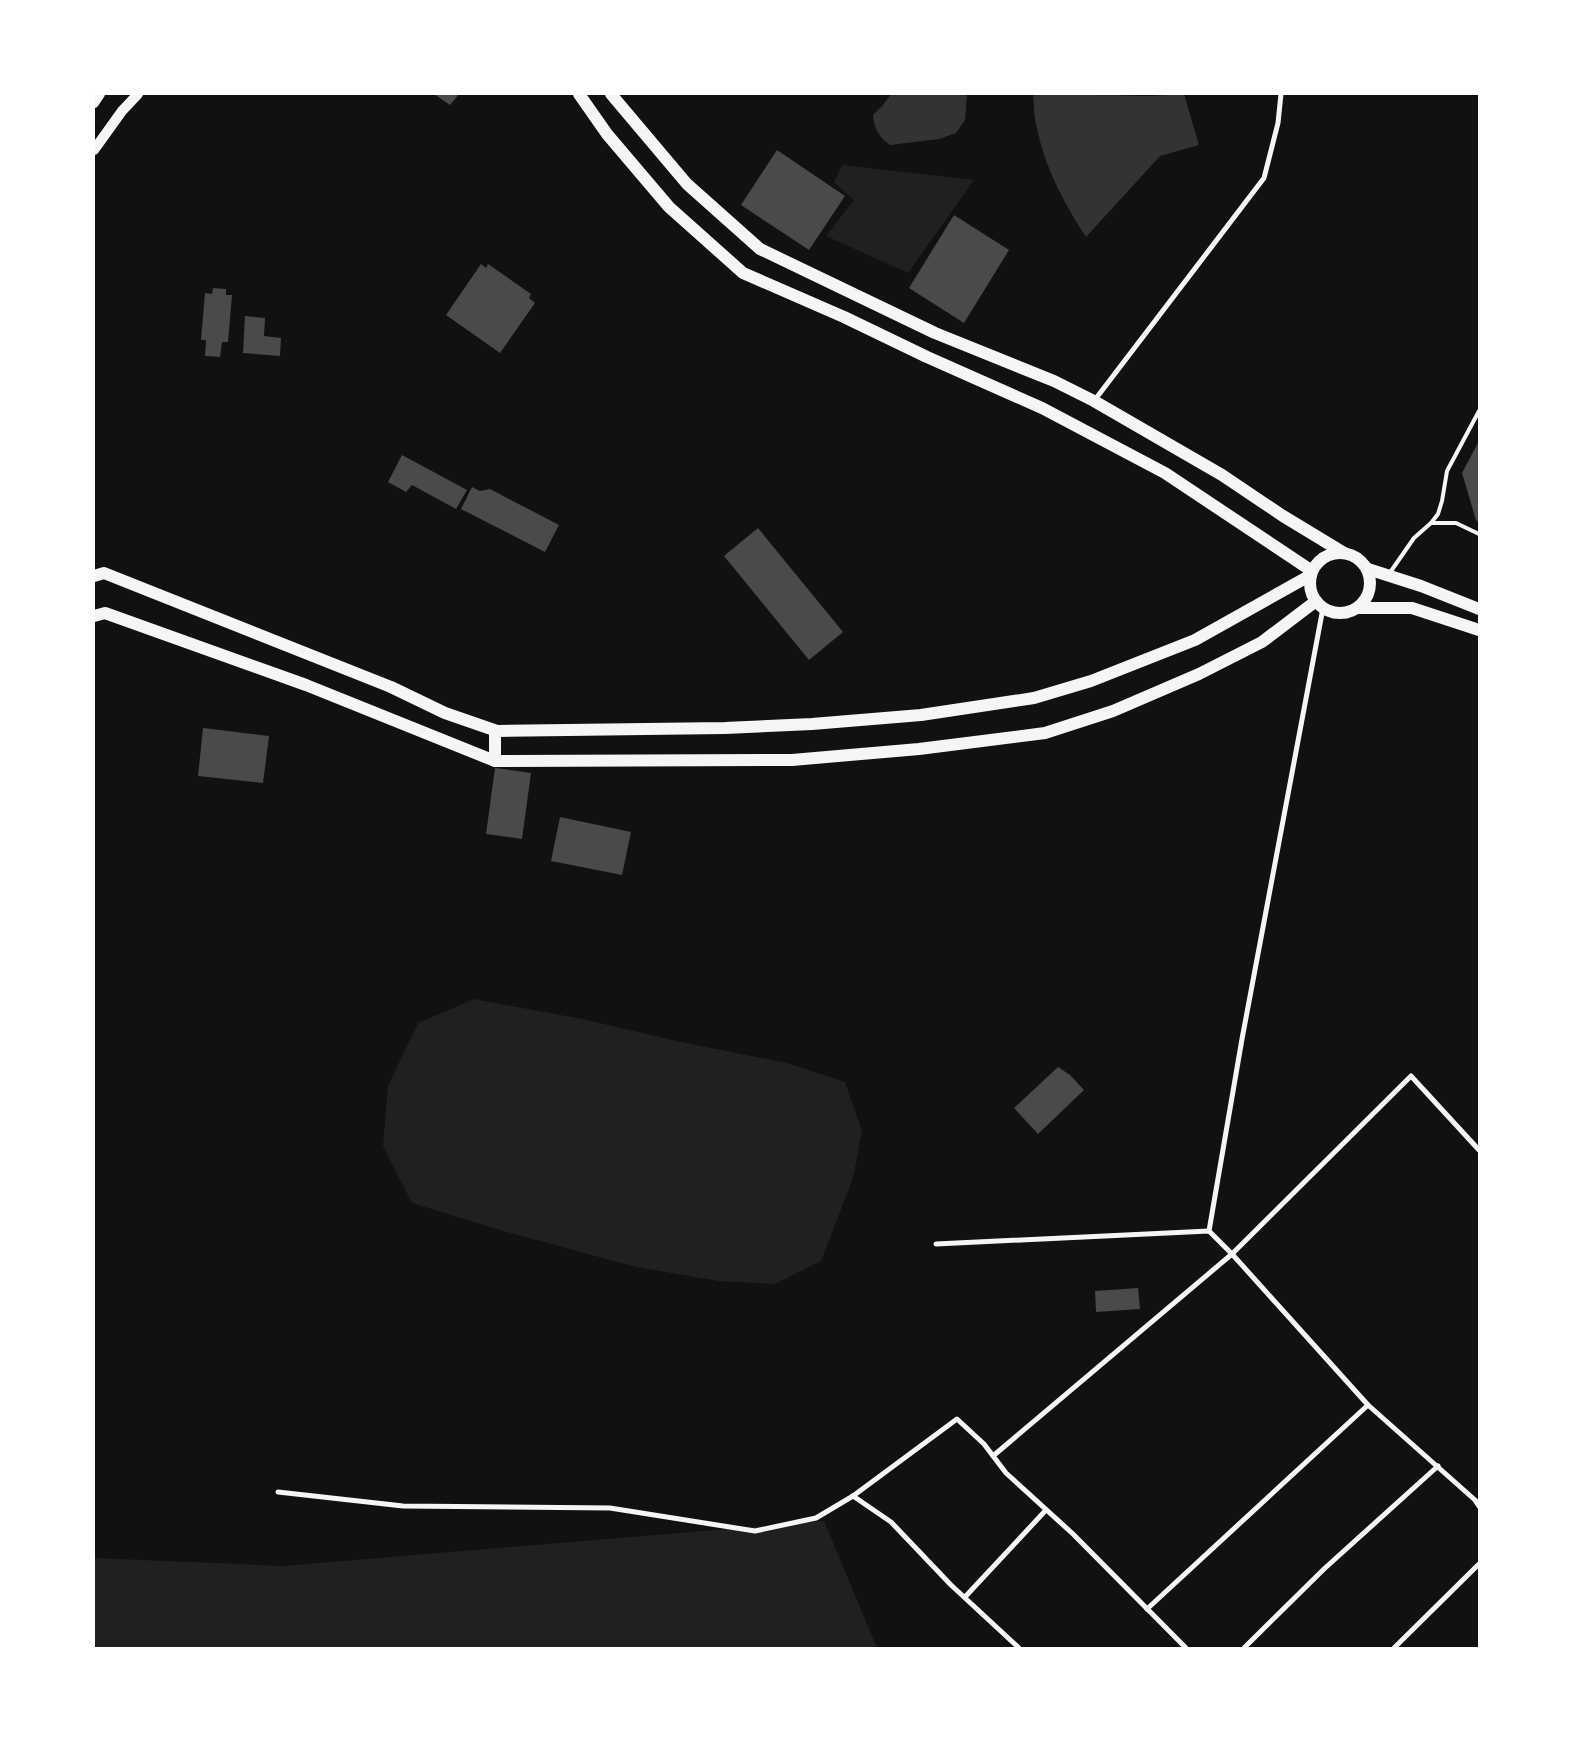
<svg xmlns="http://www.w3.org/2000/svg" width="1573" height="1742" font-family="Cabin,sans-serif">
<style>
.green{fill:#202020}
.water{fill:#333}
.building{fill:#4a4a4a}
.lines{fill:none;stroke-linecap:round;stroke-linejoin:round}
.service{stroke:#f5f5f5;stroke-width:4}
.minor{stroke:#f5f5f5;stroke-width:5}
.secondary{stroke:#f5f5f5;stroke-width:10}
.primary{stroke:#f5f5f5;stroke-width:12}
</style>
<rect width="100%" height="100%" fill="#111"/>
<g class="green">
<polygon points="842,165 974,180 908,273 826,236 854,200 834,182"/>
<polygon points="474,999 582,1019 681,1042 787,1063 845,1082 862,1131 853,1178 821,1261 775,1284 719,1281 636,1267 507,1232 412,1203 383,1146 388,1086 418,1023"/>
<polygon points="824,1521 877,1648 94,1648 94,1558 283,1566"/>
</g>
<g class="water">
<path d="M891 94H967L965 120 956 133 939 139 890 145C879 137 874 129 873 115L883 105Z"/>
<path d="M1033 94 1151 96 1184 94 1199 145 1160 156 1086 237C1064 203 1045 168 1037 128 1034 117 1034 105 1033 94Z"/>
</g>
<g class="building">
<polygon points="434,94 459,94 450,105"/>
<polygon points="777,150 845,196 809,250 741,205"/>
<polygon points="954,215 1009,250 964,323 909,288"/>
<polygon points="481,264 486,268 488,264 531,294 529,298 535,303 500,353 446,315"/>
<polygon points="213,288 226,289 226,295 232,295 228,342 222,342 220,357 205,356 206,340 201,340 205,293 212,294"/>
<polygon points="245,316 265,318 264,336 281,338 280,356 243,353"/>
<polygon points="1479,441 1479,522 1476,520 1462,473"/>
<polygon points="402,455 467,490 456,509 412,485 406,492 388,482"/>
<polygon points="472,487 480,491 490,489 559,525 545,552 461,509"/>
<polygon points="758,528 843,632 809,660 724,556"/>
<polygon points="203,728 269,736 263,783 198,776"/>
<polygon points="495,768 531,773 522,839 486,834"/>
<polygon points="560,817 631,832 622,875 551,861"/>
<polygon points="1058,1067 1070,1075 1084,1090 1038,1134 1014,1108"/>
<polygon points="1138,1288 1140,1309 1096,1312 1095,1291"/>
</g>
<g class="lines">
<g class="service">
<polyline points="1431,523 1456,523 1479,534"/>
<polyline points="1389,574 1414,538 1431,523 1438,514 1442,501 1447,471 1479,411"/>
</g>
<g class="minor">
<polyline points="1094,401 1264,178 1278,123 1281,94"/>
<polyline points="1209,1231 1242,1039 1323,608"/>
<polyline points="936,1244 1209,1231 1232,1254 1368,1405 1475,1500 1479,1506"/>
<polyline points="993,1456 1232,1254 1411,1076 1479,1150"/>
<polyline points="278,1492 403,1506 610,1508 755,1531 816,1518 853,1496 957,1419 984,1444 1006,1473 1073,1534 1186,1648"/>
<polyline points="853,1496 891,1522 951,1585 1019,1648"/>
<polyline points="965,1597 1046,1510"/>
<polyline points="1147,1609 1368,1405"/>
<polyline points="1244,1648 1324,1569 1438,1466"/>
<polyline points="1394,1648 1479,1564"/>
</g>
<g class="secondary">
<polyline points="94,103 100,94"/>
<polyline points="94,150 122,111 138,94"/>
</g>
<g class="primary">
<polyline points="579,94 607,134 669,207 743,273 844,317 927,357 1042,408 1165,473 1312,571"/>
<polyline points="611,94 687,184 760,249 935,333 1054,381 1094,401 1222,475 1283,516 1344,553"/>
<circle cx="1340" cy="583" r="30"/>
<polyline points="1368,569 1421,586 1479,609"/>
<polyline points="94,576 104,573 391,687 445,713 497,731 725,728 812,724 921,715 1034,698 1091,681 1195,640 1311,575"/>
<polyline points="1357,608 1412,608 1479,630"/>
<polyline points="94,616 105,613 306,685 495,761 792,760 919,749 1045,733 1113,711 1199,674 1262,642 1316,601"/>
<polyline points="495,761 495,731"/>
</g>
</g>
<rect width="1573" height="1742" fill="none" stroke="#ffffff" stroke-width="190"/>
</svg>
